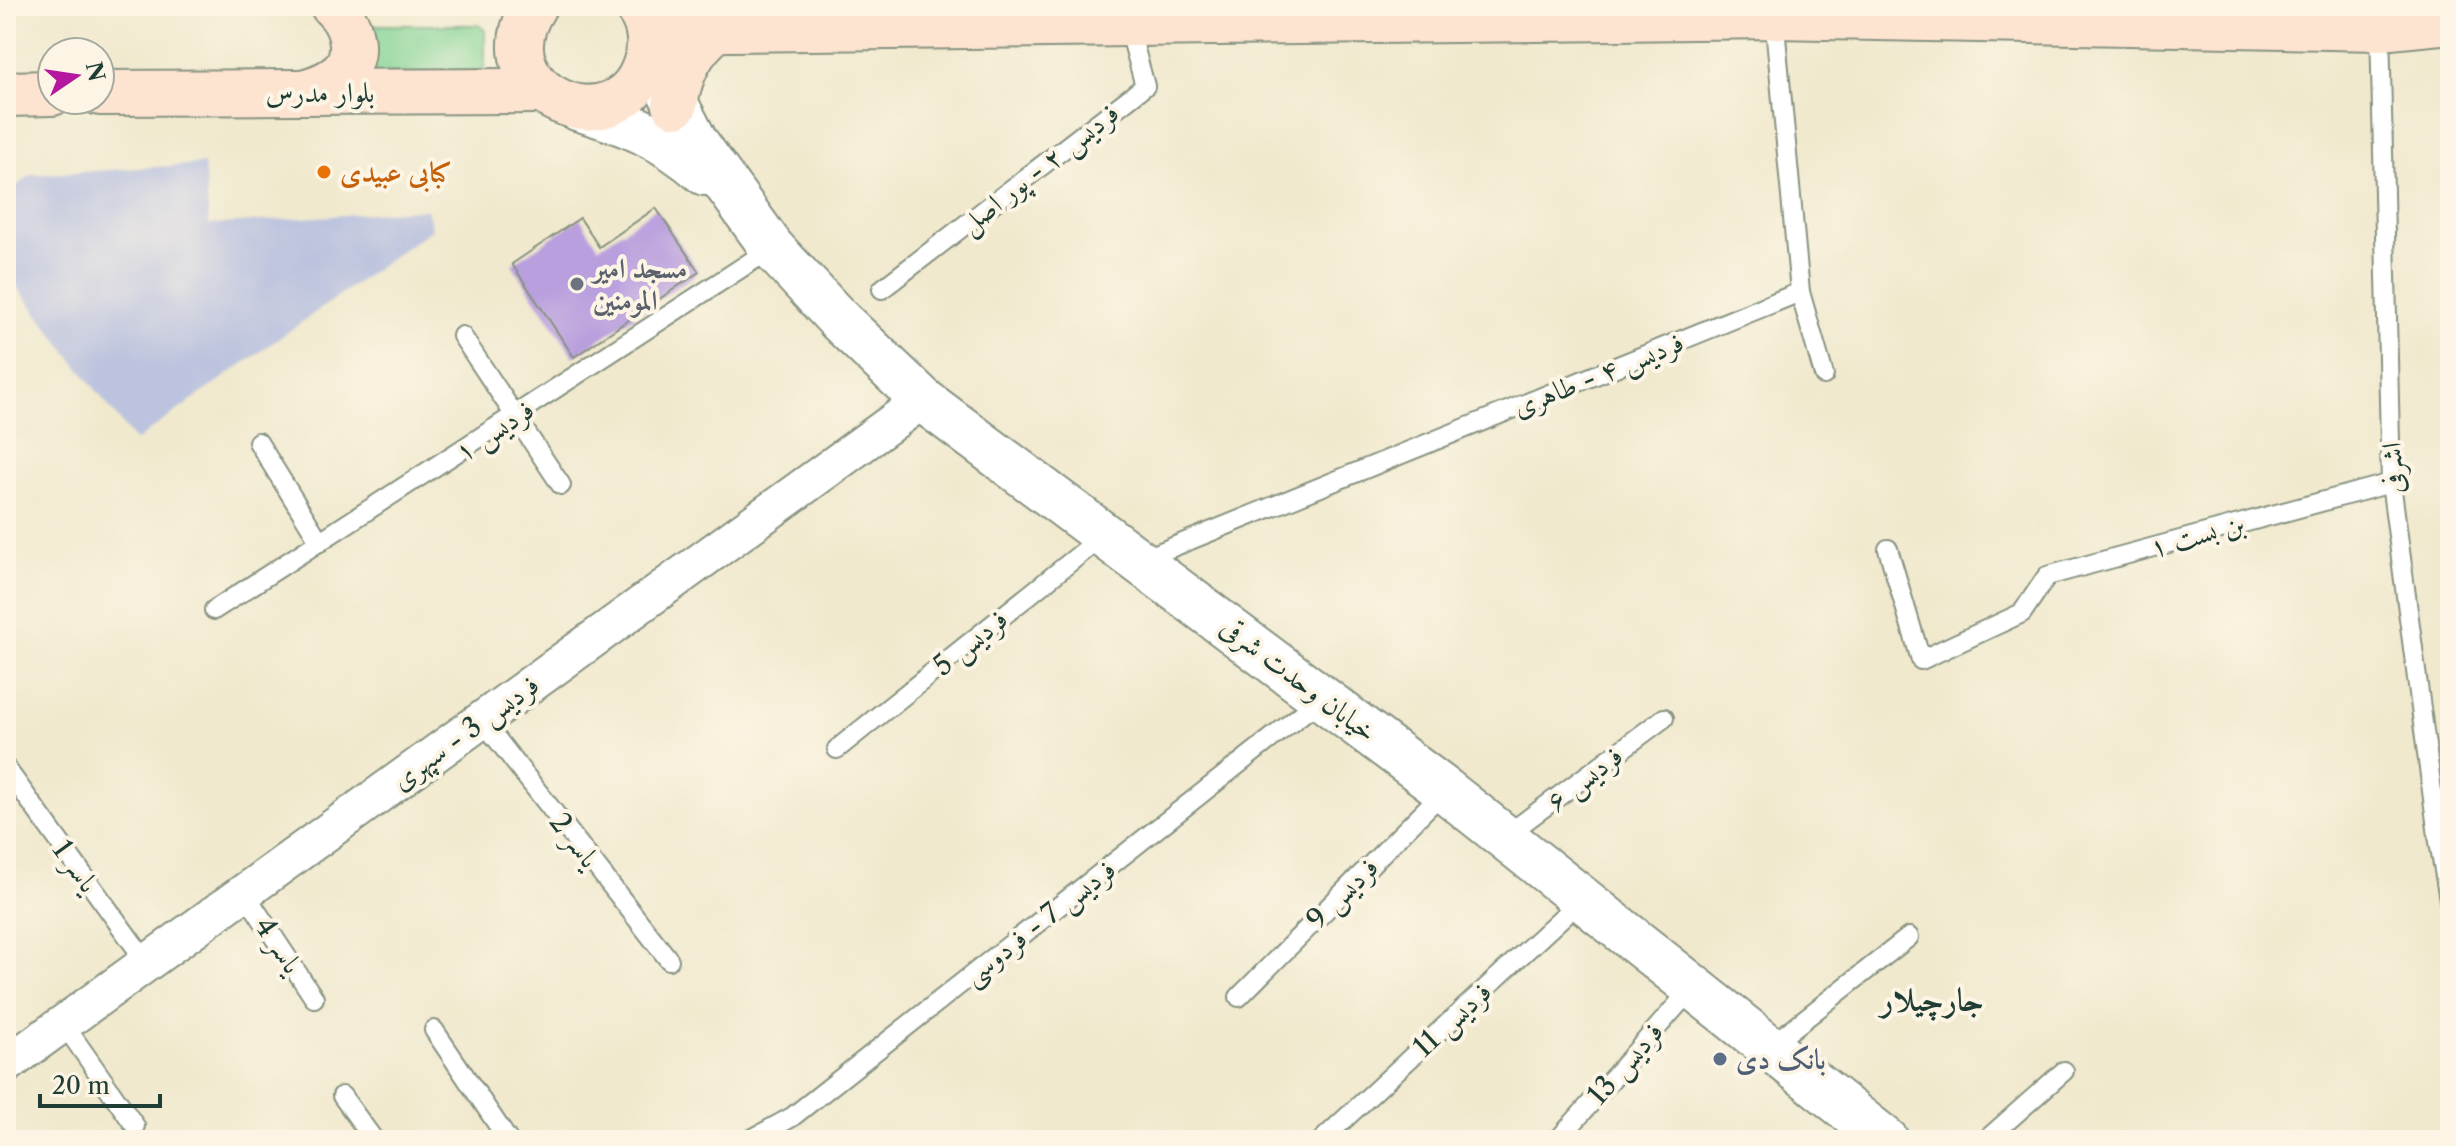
<svg xmlns="http://www.w3.org/2000/svg" width="2456" height="1146" font-family="'Libre Caslon Text',Amiri,serif">
<style>
.industrial{fill:#bcc3de}
.green{fill:#80d293;stroke:#508864;stroke-width:2}
.building{fill:#b99fde}
.lines{fill:none;stroke-linecap:round;stroke-linejoin:round}
.service-casing{stroke:#889381;stroke-width:22}
.minor-casing{stroke:#889381;stroke-width:40}
.tertiary-casing{stroke:#889381;stroke-width:48}
.secondary-casing{stroke:#889381;stroke-width:48}
.service{stroke:#fff;stroke-width:18}
.minor{stroke:#fff;stroke-width:36}
.tertiary{stroke:#fff;stroke-width:44}
.secondary{stroke:#fde4d1;stroke-width:44}
.food-dot{fill:#e8710a;stroke:#fcf5e5;stroke-width:3}
.worship-dot{fill:#6b7280;stroke:#fcf5e5;stroke-width:3}
.service-dot{fill:#5c6f8a;stroke:#fcf5e5;stroke-width:3}
.labels{text-anchor:middle;stroke-width:8;stroke-linejoin:round;paint-order:stroke}
.street-label{font-size:28px;fill:#1f3d34;stroke:#fcf5e5}
.food-label{font-size:28px;font-weight:bold;fill:#c56008;stroke:#fcf5e5;text-anchor:start}
.worship-label{font-size:28px;font-weight:bold;fill:#5b616d;stroke:#fcf5e5;text-anchor:start}
.service-label{font-size:28px;font-weight:bold;fill:#4e5e75;stroke:#fcf5e5;text-anchor:start}
.quarter-label{font-size:32px;font-weight:bold;fill:#1f3d34;stroke:#fcf5e5}
</style>
<rect width="100%" height="100%" fill="#fcf5e5"/>
<filter id="ink" filterUnits="userSpaceOnUse"><feTurbulence type="fractalNoise" baseFrequency=".0125" numOctaves="2"/><feDisplacementMap in="SourceGraphic" scale="16" xChannelSelector="R" yChannelSelector="G"/><feConvolveMatrix kernelMatrix="1 2 1 2 8 2 1 2 1" color-interpolation-filters="sRGB"/></filter>
<filter id="wash" filterUnits="userSpaceOnUse"><feTurbulence type="fractalNoise" baseFrequency=".006" numOctaves="4" result="noise"/><feDisplacementMap in="SourceGraphic" scale="32" xChannelSelector="R" yChannelSelector="G"/><feGaussianBlur stdDeviation="1.8" result="paint"/><feColorMatrix in="noise" values="0 0 0 0 0 0 0 0 0 0 0 0 0 0 0 0 0 1.4 0 .05"/><feComposite in="paint" operator="in"/></filter>
<g filter="url(#wash)">
<rect width="100%" height="100%" fill="#f0e9ce"/>
<polygon class="industrial" points="204,164 209,225 427,209 432,229 135,441 6,272 6,194 31,175"/>
<polygon class="green" points="362,25 479,25 485,31 485,67 478,73 362,74"/>
<g id="blocks">
<polygon class="building" points="656,208 699,272 574,357 512,264 580,218 599,247"/>
</g>
</g>
<g filter="url(#ink)">
<use href="#blocks" fill-opacity="0" stroke="#889381" stroke-width="2"/>
<g class="lines">
<g class="service-casing">
<g id="service">
<polyline points="2380,28 2391,483 2438,836 2450,905"/>
<polyline points="882,289 1145,86 1128,24"/>
<polyline points="1800,292 1824,375"/>
<polyline points="462,336 561,485"/>
<polyline points="258,442 320,542"/>
<polyline points="1888,549 1921,660 2022,613 2047,576 2391,483"/>
<polyline points="1141,560 1800,292 1774,16"/>
<polyline points="214,610 772,248"/>
<polyline points="482,720 669,960"/>
<polyline points="837,749 1104,535"/>
<polyline points="6,768 147,963"/>
<polyline points="1504,837 1664,718"/>
<polyline points="244,892 314,998"/>
<polyline points="1239,997 1445,790"/>
<polyline points="63,1023 135,1126"/>
<polyline points="434,1030 508,1140"/>
<polyline points="1769,1047 1909,937"/>
<polyline points="342,1096 374,1140"/>
<polyline points="750,1140 792,1117 1321,699"/>
<polyline points="1322,1140 1583,898"/>
<polyline points="1558,1140 1693,987"/>
<polyline points="1986,1140 2064,1071"/>
</g>
</g>
<g class="minor-casing">
<polyline id="minor" points="6,1065 923,400"/>
</g>
<g class="tertiary-casing">
<g id="tertiary">
<polyline points="659,71 695,141 772,248 839,320 923,400 1445,790 1886,1140"/>
<path d="M577 108C630 124 662 136 705 173"/>
</g>
</g>
<g class="secondary-casing">
<g id="secondary">
<path d="M534 6C477 94 623 155 647 58 652 41 648 20 636 6"/>
<polyline points="648,30 1774,16 2380,28 2450,21"/>
<path d="M303 92C318 88 333 83 344 71 360 51 350 21 333 6"/>
<polyline points="100,93 541,91"/>
<polyline points="6,94 52,93"/>
<path d="M675 105C680 73 691 49 717 29"/>
</g>
</g>
<use href="#service" class="service"/>
<use href="#minor" class="minor"/>
<use href="#tertiary" class="tertiary"/>
<use href="#secondary" class="secondary"/>
</g>
</g>
<circle class="food-dot" cx="324" cy="172" r="8"/>
<circle class="worship-dot" cx="577" cy="284" r="8"/>
<circle class="service-dot" cx="1720" cy="1059" r="8"/>
<g class="labels">
<g class="street-label">
<text x="320" y="102">بلوار مدرس</text>
<text transform="translate(1039 168) rotate(-38)" y="10">فردیس ۲ - پور اصل</text>
<text transform="translate(1598 374) rotate(-22)" y="10">فردیس ۴ - طاهری</text>
<text transform="translate(494 430) rotate(-33)" y="10">فردیس ۱</text>
<text transform="translate(2392 468) rotate(-93)" y="10">اشرفی</text>
<text transform="translate(2197 535) rotate(-15)" y="10">بن بست ۱</text>
<text transform="translate(970 642) rotate(-39)" y="10">فردیس 5</text>
<text transform="translate(1299 679) rotate(37)" y="10">خیابان وحدت شرقی</text>
<text transform="translate(465 732) rotate(-36)" y="10">فردیس 3 - سپهری</text>
<text transform="translate(1584 778) rotate(-37)" y="10">فردیس ۶</text>
<text transform="translate(575 840) rotate(52)" y="10">یاسر 2</text>
<text transform="translate(76 866) rotate(54)" y="10">یاسر 1</text>
<text transform="translate(1342 893) rotate(-45)" y="10">فردیس 9</text>
<text transform="translate(1039 922) rotate(-38)" y="10">فردیس 7 - فردوسی</text>
<text transform="translate(279 945) rotate(56)" y="10">یاسر 4</text>
<text transform="translate(1452 1019) rotate(-43)" y="10">فردیس 11</text>
<text transform="translate(1625 1063) rotate(-49)" y="10">فردیس 13</text>
</g>
<g class="food-label">
<text x="340" y="182">کبابی عبیدی</text>
</g>
<g class="worship-label">
<text x="593" y="278">مسجد امیر<tspan x="593" dy="32">المومنین</tspan></text>
</g>
<g class="service-label">
<text x="1736" y="1069">بانک دی</text>
</g>
<g class="quarter-label">
<text x="1932" y="1011">جارچیلار</text>
</g>
</g>
<rect width="2456" height="1146" fill="none" stroke="#fcf5e5" stroke-width="32"/>
<g transform="translate(76 76) rotate(77)"><circle r="38" fill="#fcf5e5" stroke="#a4ab9e" stroke-width="2"/>
<path d="M0-6L14 30L0 20L-14 30Z" fill="#b5179e"/>
<text y="-12" font-size="22" font-weight="bold" text-anchor="middle" fill="#1f3d34">N</text>
</g>
<path d="M40 1094v12h120v-12" fill="none" stroke="#1f3d34" stroke-width="4"/>
<text x="52" y="1094" font-size="24" fill="#1f3d34" stroke="#fcf5e5" stroke-width="6" paint-order="stroke">20 m</text>
</svg>
